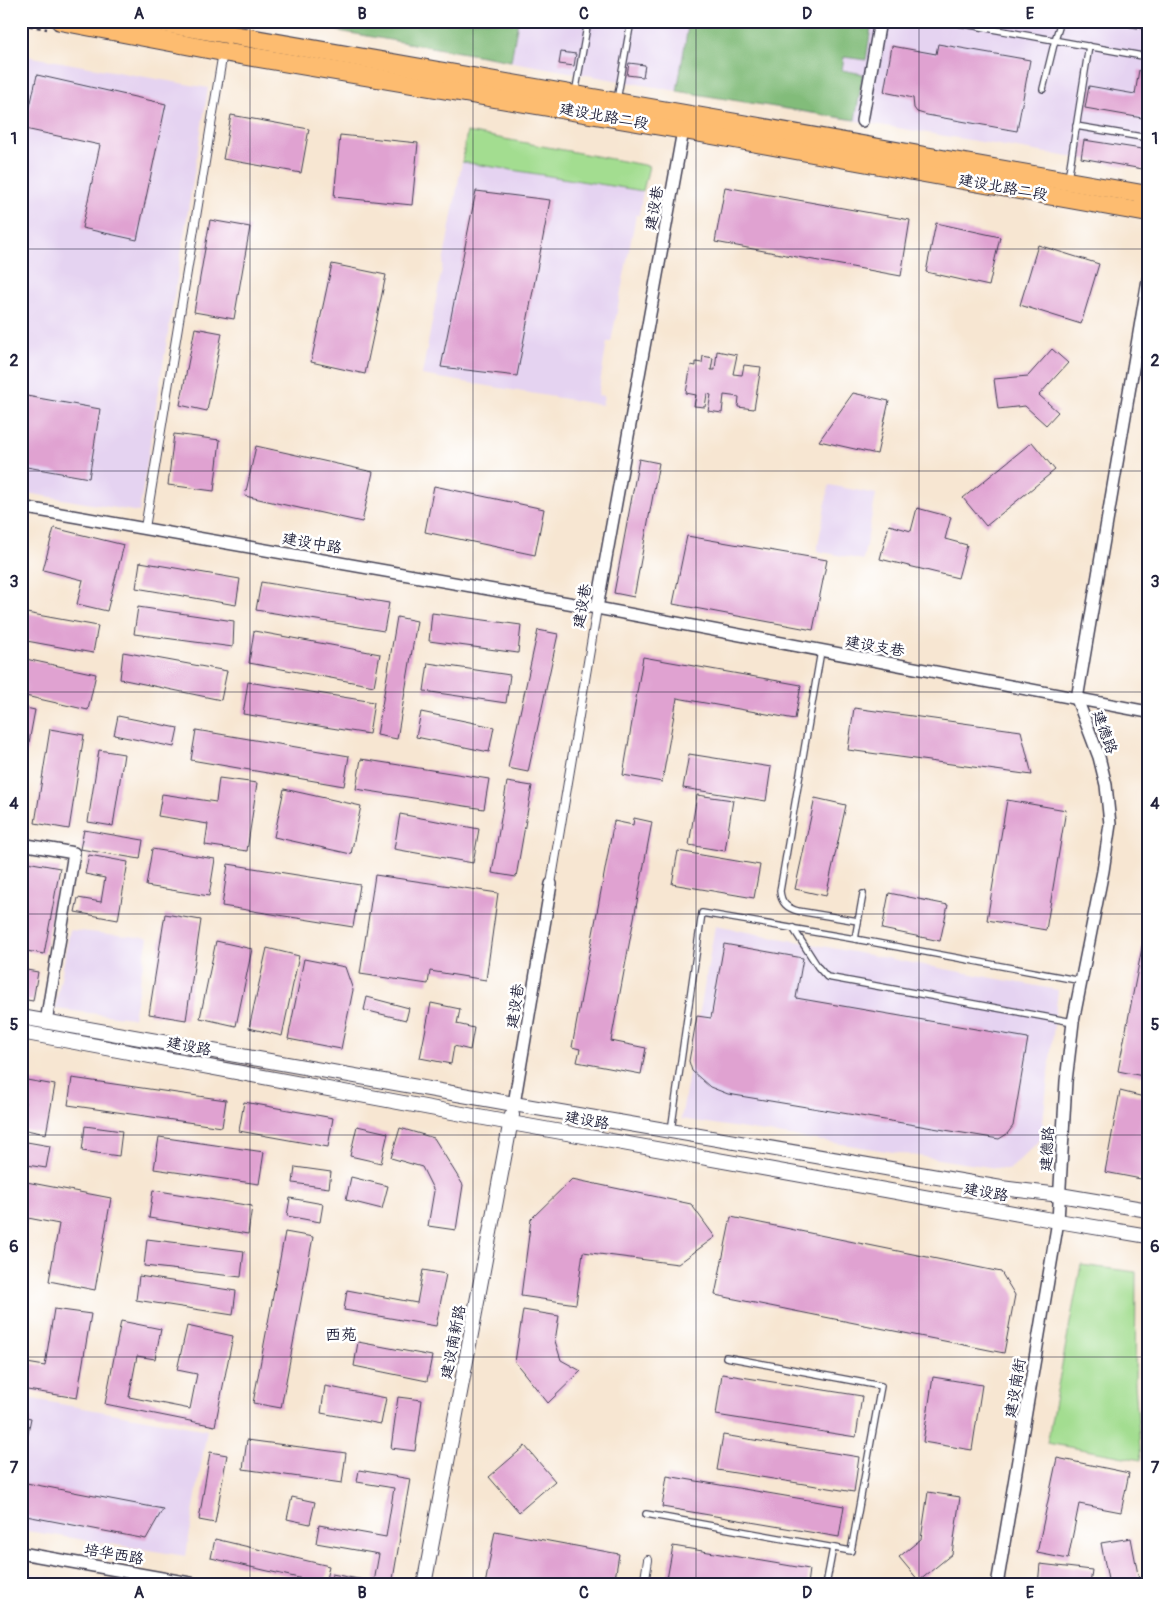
<svg xmlns="http://www.w3.org/2000/svg" width="1169" height="1606" font-family="Pangolin,'LXGW WenKai TC',sans-serif">
<style>
.built{fill:#e5d3f1}
.green{fill:#a3dd90;stroke:#628066}
.forest{fill:#82bc7a;stroke:#526f5a}
.building{fill:#e0a2d1}
.lines{fill:none;stroke-linecap:round;stroke-linejoin:round}
.service-casing{stroke:#423f52;stroke-width:8}
.pedestrian-casing{stroke:#423f52;stroke-width:10}
.minor-casing{stroke:#423f52;stroke-width:14}
.tertiary-casing{stroke:#423f52;stroke-width:16}
.primary-casing{stroke:#423f52;stroke-width:20}
.path{stroke:#423f52;stroke-width:2.5;stroke-dasharray:4 4;stroke-linecap:butt}
.service{stroke:#fff;stroke-width:5.5}
.pedestrian{stroke:#fff;stroke-width:8}
.minor{stroke:#fff;stroke-width:11}
.tertiary{stroke:#fff;stroke-width:14}
.primary{stroke:#fdbc6f;stroke-width:18}
.grid{fill:none;stroke:#22223b;stroke-width:1;stroke-opacity:0.55}
.labels{text-anchor:middle;stroke-width:5;stroke-linejoin:round;paint-order:stroke}
.street-label{font-size:15px;fill:#22223b;stroke:#fff}
.neighbourhood-label{font-size:16px;fill:#22223b;stroke:#fff}
.neatline{fill:none;stroke:#22223b;stroke-width:2}
.grid-label{font-size:16px;text-anchor:middle;font-weight:bold;fill:#22223b}
</style>
<rect width="100%" height="100%" fill="#fff"/>
<filter id="ink" filterUnits="userSpaceOnUse"><feTurbulence type="fractalNoise" baseFrequency=".02" numOctaves="2"/><feDisplacementMap in="SourceGraphic" scale="10" xChannelSelector="R" yChannelSelector="G"/><feConvolveMatrix kernelMatrix="1 2 1 2 8 2 1 2 1" color-interpolation-filters="sRGB"/></filter>
<filter id="wash" filterUnits="userSpaceOnUse"><feTurbulence type="fractalNoise" baseFrequency=".0096" numOctaves="4" result="noise"/><feDisplacementMap in="SourceGraphic" scale="20" xChannelSelector="R" yChannelSelector="G"/><feGaussianBlur stdDeviation="1.12" result="paint"/><feColorMatrix in="noise" values="0 0 0 0 0 0 0 0 0 0 0 0 0 0 0 0 0 1.4 0 .05"/><feComposite in="paint" operator="in"/></filter>
<g filter="url(#wash)">
<rect width="100%" height="100%" fill="#f7e6d2"/>
<g class="built">
<polygon points="281,21 1148,21 1148,170 677,91"/>
<polygon points="21,55 208,88 139,512 21,492"/>
<polygon points="462,162 643,191 639,215 636,215 611,342 607,342 598,395 604,396 602,405 422,375"/>
<polygon points="829,485 876,494 863,560 817,551"/>
<polygon points="715,926 1058,990 1041,1139 1009,1170 681,1119"/>
<polygon points="70,930 148,938 133,1018 55,1009"/>
<polygon points="21,1397 207,1430 186,1556 21,1530"/>
<polygon points="21,1572 96,1585 21,1585"/>
</g>
<g class="green">
<polygon points="467,132 649,166 643,191 462,162"/>
<polygon points="1081,1265 1136,1272 1135,1384 1141,1460 1047,1443"/>
</g>
<g class="forest">
<polygon points="281,21 518,21 511,61"/>
<polygon points="689,21 872,21 866,60 844,57 842,70 863,74 855,120 677,91"/>
</g>
<g id="blocks">
<g class="building">
<polygon points="1103,21 1148,21 1148,30 1103,22"/>
<polygon points="938,44 1030,60 1017,131 927,115 917,112 914,108 913,98 884,92 892,46 936,54"/>
<polygon points="561,52 576,54 574,66 559,64"/>
<polygon points="629,63 645,65 643,77 627,75"/>
<polygon points="1139,70 1148,72 1148,119 1085,108 1089,86 1135,94"/>
<polygon points="37,75 166,104 137,240 82,228 100,145 25,129"/>
<polygon points="231,115 309,129 301,173 223,159"/>
<polygon points="340,135 418,143 412,205 334,197"/>
<polygon points="1084,140 1148,150 1148,170 1081,158"/>
<polygon points="725,187 910,220 901,276 715,242"/>
<polygon points="476,191 550,200 517,376 441,367"/>
<polygon points="210,220 250,227 234,319 194,312"/>
<polygon points="936,223 1000,237 989,286 926,272"/>
<polygon points="21,243 28,244 22,271 21,271"/>
<polygon points="1038,245 1099,264 1081,324 1020,305"/>
<polygon points="332,264 386,275 365,374 311,362"/>
<polygon points="195,328 222,333 207,411 180,405"/>
<polygon points="1052,349 1068,363 1039,395 1058,412 1046,425 1025,406 998,409 994,379 1028,376"/>
<polygon points="717,351 737,355 733,374 742,375 744,365 761,367 754,409 738,407 739,397 724,395 722,413 708,411 711,395 707,394 705,407 694,406 696,395 686,393 691,365 696,366 696,362 702,363 703,356 713,358 711,370 715,370"/>
<polygon points="853,393 889,401 877,454 819,441"/>
<polygon points="21,395 100,409 89,478 21,466"/>
<polygon points="174,434 220,440 214,491 168,485"/>
<polygon points="1032,442 1055,470 986,526 963,498"/>
<polygon points="256,446 373,472 362,522 245,496"/>
<polygon points="639,459 659,463 634,597 614,593"/>
<polygon points="434,486 544,509 535,555 425,532"/>
<polygon points="917,508 951,517 945,539 967,545 958,578 880,559 889,525 911,531"/>
<polygon points="54,528 124,545 107,611 77,604 83,580 43,570"/>
<polygon points="687,536 827,560 813,630 673,604"/>
<polygon points="140,562 240,579 236,605 136,588"/>
<polygon points="261,582 389,603 384,631 256,610"/>
<polygon points="138,607 234,621 233,647 134,634"/>
<polygon points="21,612 98,626 93,653 21,640"/>
<polygon points="432,613 521,625 518,653 429,641"/>
<polygon points="397,617 417,621 397,739 377,735"/>
<polygon points="538,630 558,634 528,772 508,768"/>
<polygon points="254,631 380,654 374,686 249,663"/>
<polygon points="123,652 227,671 221,700 120,679"/>
<polygon points="643,657 801,685 795,719 677,698 662,782 623,775"/>
<polygon points="21,658 96,674 88,710 21,695"/>
<polygon points="428,663 510,675 506,703 424,691"/>
<polygon points="248,682 374,702 369,734 243,714"/>
<polygon points="21,707 35,710 22,780 21,780"/>
<polygon points="854,708 1021,731 1032,775 848,750"/>
<polygon points="421,712 494,727 489,752 416,737"/>
<polygon points="118,716 178,728 174,747 114,735"/>
<polygon points="50,729 84,735 69,829 35,823"/>
<polygon points="196,730 349,756 344,786 191,760"/>
<polygon points="99,750 124,754 113,826 88,822"/>
<polygon points="689,754 771,767 766,801 683,788"/>
<polygon points="361,759 489,779 484,809 356,789"/>
<polygon points="219,778 257,783 247,851 205,845 208,824 158,816 162,794 216,802"/>
<polygon points="507,782 532,786 516,877 492,873"/>
<polygon points="284,789 361,806 351,854 274,837"/>
<polygon points="697,795 733,800 725,851 689,845"/>
<polygon points="815,798 846,805 826,896 795,889"/>
<polygon points="1007,800 1066,810 1046,930 987,920"/>
<polygon points="400,814 479,829 473,863 394,849"/>
<polygon points="634,818 652,822 611,1041 646,1048 641,1074 577,1062 580,1049 572,1047 614,821 633,825"/>
<polygon points="84,830 143,840 140,859 80,849"/>
<polygon points="152,849 215,859 209,896 146,886"/>
<polygon points="678,851 760,865 754,898 672,884"/>
<polygon points="89,855 128,862 118,920 75,912 78,898 101,902 105,878 85,874"/>
<polygon points="27,862 60,868 44,954 21,950 21,891"/>
<polygon points="228,864 360,885 353,927 222,906"/>
<polygon points="375,875 498,893 486,980 430,971 428,984 360,974"/>
<polygon points="889,893 948,905 940,941 882,929"/>
<polygon points="165,914 201,920 186,1020 149,1014"/>
<polygon points="1147,922 1148,922 1148,1077 1118,1071"/>
<polygon points="216,941 252,949 236,1026 200,1018"/>
<polygon points="724,944 803,958 796,998 1028,1038 1013,1126 1007,1134 999,1139 728,1094 710,1087 692,1071 689,1061 697,1016 711,1018"/>
<polygon points="267,948 299,956 282,1036 249,1028"/>
<polygon points="304,959 345,967 353,990 341,1049 288,1039"/>
<polygon points="21,969 38,972 33,1001 21,999"/>
<polygon points="367,997 409,1008 406,1020 364,1010"/>
<polygon points="431,1003 460,1009 457,1024 474,1028 470,1050 454,1046 451,1064 420,1058"/>
<polygon points="72,1078 226,1100 222,1127 68,1105"/>
<polygon points="21,1079 55,1085 46,1134 21,1129 25,1102 21,1102"/>
<polygon points="1120,1091 1148,1098 1148,1168 1146,1180 1105,1172"/>
<polygon points="244,1102 333,1118 328,1147 239,1131"/>
<polygon points="85,1126 122,1131 119,1156 82,1151"/>
<polygon points="357,1126 388,1133 381,1163 350,1156"/>
<polygon points="400,1128 434,1138 463,1185 456,1230 428,1226 434,1191 422,1167 391,1158"/>
<polygon points="159,1137 264,1152 259,1184 154,1169"/>
<polygon points="21,1141 50,1146 46,1168 21,1164"/>
<polygon points="295,1167 331,1172 329,1188 293,1183"/>
<polygon points="351,1177 388,1186 382,1209 346,1200"/>
<polygon points="572,1179 691,1204 715,1237 678,1264 583,1252 576,1304 521,1296 531,1219"/>
<polygon points="21,1181 111,1198 95,1290 49,1281 59,1224 28,1218 21,1248"/>
<polygon points="153,1190 252,1206 248,1234 149,1218"/>
<polygon points="290,1198 323,1204 320,1222 287,1216"/>
<polygon points="731,1217 1001,1272 1015,1295 1004,1353 715,1295"/>
<polygon points="285,1232 313,1237 281,1408 253,1403"/>
<polygon points="147,1239 244,1251 241,1277 144,1266"/>
<polygon points="423,1270 446,1274 436,1326 344,1310 347,1290 417,1303"/>
<polygon points="139,1276 236,1291 233,1315 136,1300"/>
<polygon points="54,1309 91,1314 77,1398 21,1389 21,1362 45,1366"/>
<polygon points="523,1310 559,1316 555,1341 561,1360 581,1371 548,1403 515,1362"/>
<polygon points="121,1321 161,1329 155,1359 137,1356 129,1397 190,1409 197,1374 177,1370 187,1326 233,1336 215,1426 105,1404"/>
<polygon points="358,1342 432,1356 427,1381 354,1366"/>
<polygon points="722,1374 862,1396 856,1437 716,1415"/>
<polygon points="933,1377 982,1385 972,1450 923,1442"/>
<polygon points="325,1386 386,1398 381,1424 321,1413"/>
<polygon points="398,1397 422,1400 415,1451 391,1448"/>
<polygon points="21,1416 31,1418 22,1463 21,1463"/>
<polygon points="723,1435 859,1457 854,1492 717,1470"/>
<polygon points="247,1440 346,1453 342,1483 243,1469"/>
<polygon points="525,1446 555,1481 519,1512 489,1477"/>
<polygon points="210,1452 227,1455 215,1523 199,1520"/>
<polygon points="1057,1458 1129,1473 1121,1512 1079,1504 1068,1559 1037,1553"/>
<polygon points="359,1470 410,1479 392,1585 331,1585 332,1574 374,1582 379,1554 316,1543 319,1525 386,1537 394,1488 357,1482"/>
<polygon points="667,1476 844,1506 839,1537 662,1507"/>
<polygon points="21,1482 163,1509 146,1539 21,1515"/>
<polygon points="928,1492 960,1497 952,1554 919,1581 899,1557 921,1539"/>
<polygon points="292,1497 315,1502 310,1524 287,1519"/>
<polygon points="495,1531 619,1554 614,1585 485,1585"/>
<polygon points="1131,1538 1140,1585 1109,1585 1101,1543"/>
<polygon points="215,1539 329,1566 325,1584 211,1558"/>
<polygon points="673,1546 809,1569 807,1585 666,1585"/>
<polygon points="1040,1564 1092,1570 1090,1585 1038,1585"/>
</g>
</g>
</g>
<g filter="url(#ink)">
<use href="#blocks" fill-opacity="0" stroke="#423f52" stroke-width="1"/>
<g class="lines">
<g class="service-casing">
<g id="service">
<polyline points="947,21 1148,57"/>
<polyline points="1043,89 1055,40 1061,21"/>
<polyline points="575,94 588,21"/>
<polyline points="617,100 631,21"/>
<polyline points="1076,126 1148,138"/>
<polyline points="1068,179 1089,46"/>
<path d="M821 651 780 891C781 903 787 908 798 911L858 921"/>
<polyline points="793,928 818,967 827,977 1073,1022"/>
<polyline points="855,939 863,894"/>
<polyline points="671,1131 702,913 855,939 1082,981"/>
<polyline points="646,1514 851,1551 881,1386 726,1357"/>
<polyline points="826,1585 833,1548"/>
</g>
</g>
<g class="pedestrian-casing">
<g id="pedestrian">
<polyline points="145,528 223,52"/>
<polyline points="551,884 597,608"/>
<polyline points="644,1585 648,1560"/>
</g>
</g>
<g class="minor-casing">
<g id="minor">
<polyline points="862,121 880,21"/>
<polyline points="21,507 597,608 1148,712"/>
<polyline points="597,608 684,125"/>
<polyline points="21,844 74,853 46,1022"/>
<polyline points="514,1104 551,884"/>
<polyline points="21,1553 201,1585"/>
<polyline points="997,1585 1058,1221 1066,1081 1073,1022 1103,871 1110,824 1106,785 1099,757 1077,699 1148,280"/>
</g>
</g>
<g class="tertiary-casing">
<g id="tertiary">
<polyline points="21,1017 514,1104 1001,1188 1060,1195 1148,1210"/>
<polyline points="21,1032 511,1123 1058,1221 1148,1236"/>
<polyline points="424,1585 512,1115"/>
</g>
</g>
<g class="primary-casing">
<g id="primary">
<polyline points="60,21 223,52 684,130 1148,213"/>
<polyline points="152,21 1148,195"/>
</g>
</g>
<polyline class="path" points="21,24 47,29"/>
<use href="#service" class="service"/>
<use href="#pedestrian" class="pedestrian"/>
<use href="#minor" class="minor"/>
<use href="#tertiary" class="tertiary"/>
<use href="#primary" class="primary"/>
</g>
</g>
<path class="grid" d="M250 21V1585M473 21V1585M696 21V1585M919 21V1585M21 249H1148M21 471H1148M21 692H1148M21 914H1148M21 1135H1148M21 1357H1148"/>
<g class="labels">
<g class="street-label">
<text transform="translate(604 116) rotate(10)" y="5">建设北路二段</text>
<text transform="translate(1003 187) rotate(10)" y="5">建设北路二段</text>
<text transform="translate(654 208) rotate(-80)" y="5">建设巷</text>
<text transform="translate(312 543) rotate(10)" y="5">建设中路</text>
<text transform="translate(582 606) rotate(-80)" y="5">建设巷</text>
<text transform="translate(875 646) rotate(10)" y="5">建设支巷</text>
<text transform="translate(1105 732) rotate(70)" y="5">建德路</text>
<text transform="translate(515 1006) rotate(-81)" y="5">建设巷</text>
<text transform="translate(189 1046) rotate(11)" y="5">建设路</text>
<text transform="translate(587 1120) rotate(10)" y="5">建设路</text>
<text transform="translate(1047 1149) rotate(-87)" y="5">建德路</text>
<text transform="translate(986 1192) rotate(10)" y="5">建设路</text>
<text transform="translate(453 1342) rotate(-79)" y="5">建设南新路</text>
<text transform="translate(1015 1388) rotate(-80)" y="5">建设南街</text>
<text transform="translate(114 1554) rotate(10)" y="5">培华西路</text>
</g>
<g class="neighbourhood-label">
<text x="341" y="1340">西苑</text>
</g>
</g>
<rect width="1169" height="1606" fill="none" stroke="#fff" stroke-width="55"/>
<rect x="28" y="28" width="1114" height="1550" class="neatline"/>
<g class="grid-label">
<text x="139" y="19">A</text>
<text x="362" y="19">B</text>
<text x="584" y="19">C</text>
<text x="807" y="19">D</text>
<text x="1030" y="19">E</text>
<text x="14" y="144">1</text>
<text x="1155" y="144">1</text>
<text x="14" y="366">2</text>
<text x="1155" y="366">2</text>
<text x="14" y="587">3</text>
<text x="1155" y="587">3</text>
<text x="14" y="809">4</text>
<text x="1155" y="809">4</text>
<text x="14" y="1030">5</text>
<text x="1155" y="1030">5</text>
<text x="14" y="1252">6</text>
<text x="1155" y="1252">6</text>
<text x="14" y="1473">7</text>
<text x="1155" y="1473">7</text>
<text x="139" y="1598">A</text>
<text x="362" y="1598">B</text>
<text x="584" y="1598">C</text>
<text x="807" y="1598">D</text>
<text x="1030" y="1598">E</text>
</g>
</svg>
